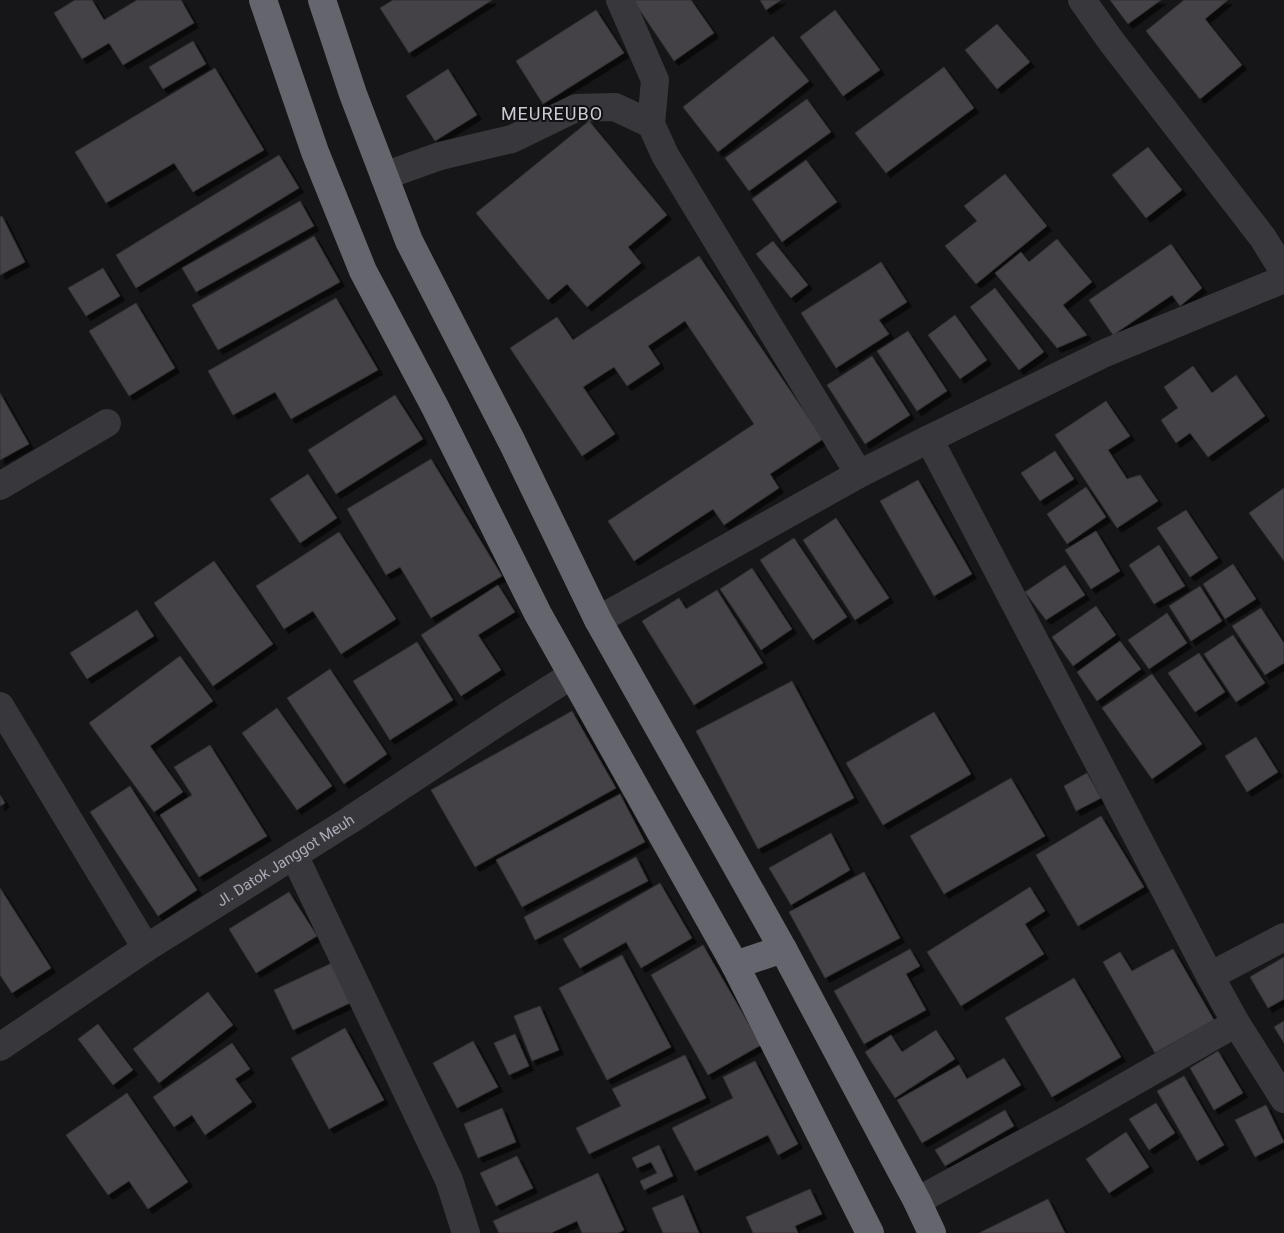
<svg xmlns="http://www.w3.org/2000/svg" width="1284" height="1233" font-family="Roboto,sans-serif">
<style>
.building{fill:#444347;stroke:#313033;filter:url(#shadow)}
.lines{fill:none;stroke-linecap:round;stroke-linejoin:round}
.minor{stroke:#38373c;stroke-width:28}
.highway{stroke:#64656d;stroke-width:28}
.labels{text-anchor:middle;stroke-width:4;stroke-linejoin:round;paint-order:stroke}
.street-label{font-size:15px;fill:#aaabb6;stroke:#111113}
.quarter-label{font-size:18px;letter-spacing:1px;fill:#cacad3;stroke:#111113}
</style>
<defs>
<filter id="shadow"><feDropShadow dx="4.5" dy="4.5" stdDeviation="0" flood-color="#0009"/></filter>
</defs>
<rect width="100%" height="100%" fill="#161618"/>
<g class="building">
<polygon points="75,0 92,0 104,20 137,0 181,0 194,23 123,65 109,43 82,59 54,13"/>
<polygon points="393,0 492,0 409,53 380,8"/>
<polygon points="633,0 691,0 714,33 674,61"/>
<polygon points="760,0 781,0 766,10"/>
<polygon points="1110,0 1161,0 1128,24"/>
<polygon points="1184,0 1228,0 1205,19 1242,65 1200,99 1146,31"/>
<polygon points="596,10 624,53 543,104 516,61"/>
<polygon points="835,10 880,70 843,96 800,37"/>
<polygon points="997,24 1030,62 997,89 965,50"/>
<polygon points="773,36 809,81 718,152 683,107"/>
<polygon points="193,41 206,64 163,89 149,67"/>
<polygon points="944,67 974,108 886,173 855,133"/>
<polygon points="215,68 264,150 193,192 174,163 106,203 75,152"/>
<polygon points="448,69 477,115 435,141 406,96"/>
<polygon points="807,99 831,132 749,191 725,158"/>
<polygon points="589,121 667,215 628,247 641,263 587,307 567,284 548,300 476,213"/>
<polygon points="1148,147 1182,190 1146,218 1112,175"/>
<polygon points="279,155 299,188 136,288 116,255"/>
<polygon points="806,160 837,202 782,242 752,199"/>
<polygon points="1005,174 1047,226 976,284 945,246 977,221 964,206"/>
<polygon points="300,201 314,226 196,292 182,268"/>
<polygon points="2,216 25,262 0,275 0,217"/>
<polygon points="314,236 340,282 218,350 192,305"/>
<polygon points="1057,239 1092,282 1063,305 1087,335 1057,348 995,273 1021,252 1029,262"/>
<polygon points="773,241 808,285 791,298 756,254"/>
<polygon points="1171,244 1202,288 1180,306 1172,295 1113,335 1089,300"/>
<polygon points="699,256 823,439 770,474 779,488 724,525 713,509 634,561 608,521 754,424 685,321 648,346 660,364 627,386 614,367 583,387 615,434 582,456 510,348 557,317 573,340"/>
<polygon points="881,262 907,302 879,320 889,334 836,368 801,313"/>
<polygon points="103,268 120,296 86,316 68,288"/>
<polygon points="995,288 1044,352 1019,370 970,307"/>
<polygon points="336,298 378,370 291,419 275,392 233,415 208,371"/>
<polygon points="136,303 175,368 129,396 89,331"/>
<polygon points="955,315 987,360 960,379 928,335"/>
<polygon points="908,331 947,391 917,411 877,351"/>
<polygon points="872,356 910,415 865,444 827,385"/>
<polygon points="1193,366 1212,393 1236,375 1265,416 1208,457 1190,433 1176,443 1161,420 1178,408 1164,387"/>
<polygon points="0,393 29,444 0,460"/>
<polygon points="395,395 423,439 336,494 308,450"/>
<polygon points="1106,401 1130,436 1108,450 1127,479 1140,475 1158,501 1117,528 1055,435"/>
<polygon points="1055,451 1074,479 1040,501 1021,473"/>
<polygon points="431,459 502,576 431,618 400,567 386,575 347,509"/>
<polygon points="308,474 337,518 300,543 270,499"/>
<polygon points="918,480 972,574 934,596 880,501"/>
<polygon points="1086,487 1106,517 1067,544 1047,514"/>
<polygon points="1284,488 1284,561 1249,513"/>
<polygon points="1186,510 1218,558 1190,577 1157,528"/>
<polygon points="836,518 889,598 855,620 803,540"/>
<polygon points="1096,531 1120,571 1091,589 1065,550"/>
<polygon points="339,532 396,619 341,654 313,611 284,629 256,586"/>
<polygon points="794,538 847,617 813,640 760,560"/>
<polygon points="1159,545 1185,586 1154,604 1129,565"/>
<polygon points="214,561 273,644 213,686 154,603"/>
<polygon points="1233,564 1256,599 1225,619 1203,584"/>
<polygon points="1065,565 1085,595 1046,620 1025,592"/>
<polygon points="752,568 792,629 761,650 720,589"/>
<polygon points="498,585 515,612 478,635 501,670 461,696 421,635"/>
<polygon points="1200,586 1222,621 1191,641 1169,606"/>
<polygon points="717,590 763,663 694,705 642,621 679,598 686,609"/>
<polygon points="1096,606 1116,635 1073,666 1052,637"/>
<polygon points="1261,608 1284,643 1284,663 1265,675 1232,626"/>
<polygon points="137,610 154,636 87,679 70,653"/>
<polygon points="1167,613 1187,643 1149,669 1128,640"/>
<polygon points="1233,635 1265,683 1236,702 1204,654"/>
<polygon points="1120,641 1141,669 1097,701 1077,672"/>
<polygon points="417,642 453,700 390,740 353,681"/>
<polygon points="1199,653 1225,692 1195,712 1168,673"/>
<polygon points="180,656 213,701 150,746 183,792 154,812 89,723"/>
<polygon points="330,669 387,754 344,784 287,698"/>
<polygon points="1152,674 1202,744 1152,779 1102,708"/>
<polygon points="792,681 854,798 758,849 696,731"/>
<polygon points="277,708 332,786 297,810 242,733"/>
<polygon points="572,711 616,788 475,867 431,790"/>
<polygon points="934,712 971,774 883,825 846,763"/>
<polygon points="1256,737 1278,772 1247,792 1225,756"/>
<polygon points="210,745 267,836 199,877 160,815 192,795 174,767"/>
<polygon points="1087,773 1101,798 1076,811 1064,786"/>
<polygon points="1011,778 1045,836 944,894 910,836"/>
<polygon points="130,786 197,890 158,916 90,812"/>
<polygon points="620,794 645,842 522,907 496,860"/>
<polygon points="0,795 5,803 0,806"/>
<polygon points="1101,816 1144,887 1078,926 1036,855"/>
<polygon points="831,833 850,870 791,905 769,868"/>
<polygon points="636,857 648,881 535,940 524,917"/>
<polygon points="864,872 900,938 825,978 789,912"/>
<polygon points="660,883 692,938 641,968 626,942 580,968 563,939"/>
<polygon points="1030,887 1045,911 1025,924 1044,954 961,1006 927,952"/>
<polygon points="0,888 51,968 12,993 0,975"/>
<polygon points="289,892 317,936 256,973 229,929"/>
<polygon points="703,945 761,1045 708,1075 651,975"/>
<polygon points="910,949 920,966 906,974 926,1010 864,1044 834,991"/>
<polygon points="1173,949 1214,1020 1155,1053 1103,962 1120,952 1132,971"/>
<polygon points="622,955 671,1047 607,1080 559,988"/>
<polygon points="1284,957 1284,999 1268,1008 1250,977"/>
<polygon points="332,963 352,1002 293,1030 274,990"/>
<polygon points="1074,978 1121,1057 1052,1097 1005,1018"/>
<polygon points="208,992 233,1025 159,1083 133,1049"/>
<polygon points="540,1006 559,1050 532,1061 514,1016"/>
<polygon points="1284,1021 1284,1043 1274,1027"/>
<polygon points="98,1024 133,1070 113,1085 78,1039"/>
<polygon points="345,1028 384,1100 329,1129 291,1058"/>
<polygon points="936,1030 955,1059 895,1098 865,1052 891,1035 902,1052"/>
<polygon points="515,1034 529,1066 509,1075 494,1043"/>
<polygon points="473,1041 498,1087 457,1108 433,1063"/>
<polygon points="232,1043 250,1069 235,1079 252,1102 205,1135 192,1115 174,1127 153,1097"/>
<polygon points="1218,1051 1243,1093 1214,1110 1190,1068"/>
<polygon points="685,1055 706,1098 589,1154 576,1128 621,1106 612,1089"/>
<polygon points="1004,1058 1021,1085 922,1143 897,1100 959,1065 967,1079"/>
<polygon points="755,1061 798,1144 778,1155 768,1135 695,1171 672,1128 733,1098 723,1077"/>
<polygon points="1184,1076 1224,1145 1197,1161 1157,1091"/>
<polygon points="127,1093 188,1182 148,1209 129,1181 108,1195 66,1135"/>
<polygon points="1156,1103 1175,1133 1149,1150 1129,1119"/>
<polygon points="1266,1105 1284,1142 1255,1157 1235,1120"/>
<polygon points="502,1108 516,1142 478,1158 464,1124"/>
<polygon points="1005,1110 1014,1126 945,1166 935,1150"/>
<polygon points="1126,1132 1149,1167 1109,1193 1086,1159"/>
<polygon points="659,1145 673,1176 644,1190 640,1181 657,1173 651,1162 637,1168 632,1158"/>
<polygon points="517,1156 533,1188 496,1206 480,1173"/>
<polygon points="598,1173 624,1230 618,1233 582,1233 577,1221 551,1233 499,1233 493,1221"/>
<polygon points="810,1189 822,1214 795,1226 798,1233 753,1233 746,1217"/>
<polygon points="683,1195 699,1233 663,1233 652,1208"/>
<polygon points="1048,1199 1065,1233 979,1233"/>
</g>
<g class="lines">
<g class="minor">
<polyline points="620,0 655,80 651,124 665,155 859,474"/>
<polyline points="1082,0 1111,41 1263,238 1284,272"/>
<polyline points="384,176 440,156 512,139 576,108 615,107 651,124"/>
<polyline points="929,439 1210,976 1236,1023 1284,1099"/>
<polyline points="0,486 107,423"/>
<polyline points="598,620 859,474 929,439 1105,353 1284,279"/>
<polyline points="0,706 146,948"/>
<polyline points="294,855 449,1180 466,1233"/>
<polyline points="1210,976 1284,937"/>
<path id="s1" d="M0 1047 146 948 350 820 512 713 572 675"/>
<polyline points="917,1201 1072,1117 1236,1023"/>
</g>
<g class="highway">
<polyline points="263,0 315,152 363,271 435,407 538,614 735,965 870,1233"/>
<polyline points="322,0 353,94 409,241 512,442 598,620 783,949 917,1201 932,1233"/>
<polyline points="735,965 783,949"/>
</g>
</g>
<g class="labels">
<g class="street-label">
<text dy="5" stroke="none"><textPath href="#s1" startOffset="341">JI. Datok Janggot Meuh</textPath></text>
</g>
<g class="quarter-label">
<text x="552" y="120">MEUREUBO</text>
</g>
</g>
</svg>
